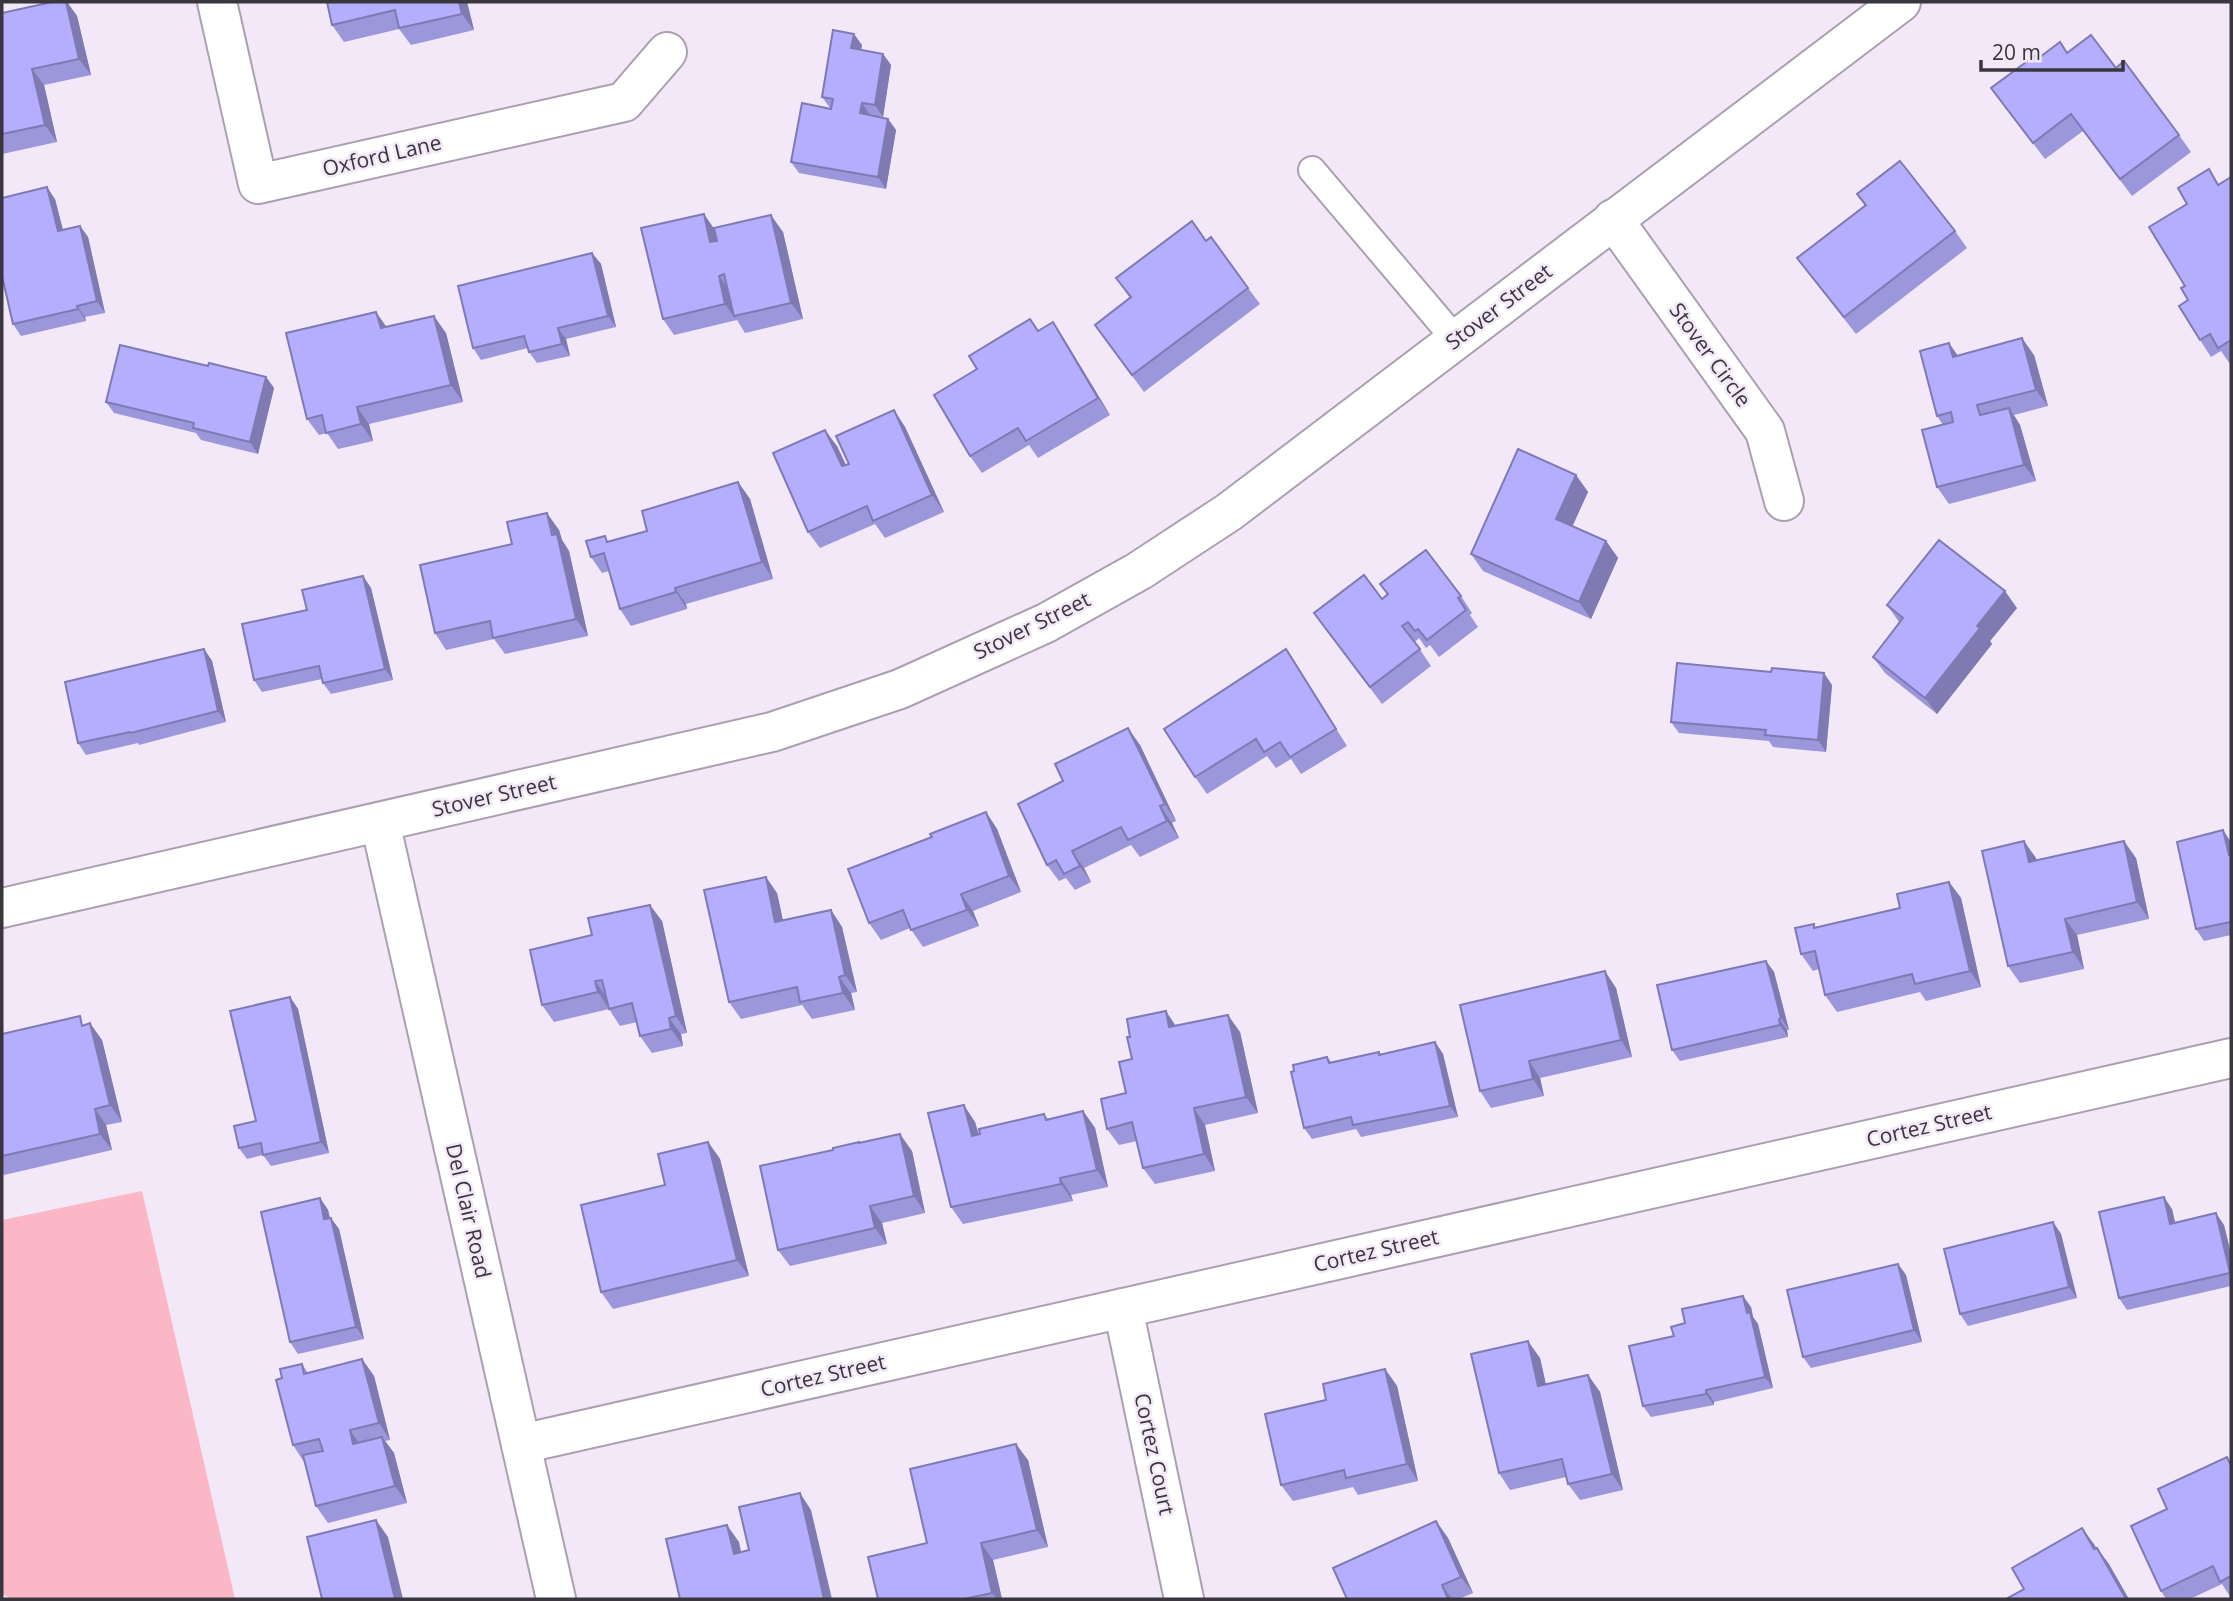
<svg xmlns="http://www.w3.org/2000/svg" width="2233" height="1601" font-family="'Open Sans',sans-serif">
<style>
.green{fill:#fcb7c7}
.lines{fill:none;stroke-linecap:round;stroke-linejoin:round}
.service-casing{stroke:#aaa0af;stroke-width:30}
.minor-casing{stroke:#aaa0af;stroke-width:42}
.service{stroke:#fff;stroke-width:26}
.minor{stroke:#fff;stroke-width:38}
.wall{fill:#9c96da}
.shaded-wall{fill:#7f7ab2}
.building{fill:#b5aefe;stroke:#7f7ab2;stroke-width:2}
.labels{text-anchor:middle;stroke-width:5;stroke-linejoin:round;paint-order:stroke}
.street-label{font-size:21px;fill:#3a363d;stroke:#f2e8f8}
</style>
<rect width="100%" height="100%" fill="#f2e8f8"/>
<polygon class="green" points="142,1191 235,1599 12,1599 2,1594 2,1220"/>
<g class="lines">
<g class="service-casing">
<polyline id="service" points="1312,170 1456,340"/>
</g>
<g class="minor-casing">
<g id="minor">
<polyline points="217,2 258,184 624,102 667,52"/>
<polyline points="1613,219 1765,431 1784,501"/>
<polyline points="380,822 556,1599"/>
<polyline points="2,908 772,732 900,689 1046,623 1139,571 1229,512 1901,2"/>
<polyline points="1123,1308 1184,1599"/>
<polyline points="521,1444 2231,1058"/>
</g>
</g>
<use href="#service" class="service"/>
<use href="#minor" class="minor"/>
</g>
<g class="wall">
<polygon points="52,2 67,2 77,16 91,75 44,85 57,142 2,154 2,13"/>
<polygon points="327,2 467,2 474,30 411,45 399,29 344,42 332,25"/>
<polygon points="862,45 861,50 883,54 891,65 883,117 870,115 888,119 896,130 886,189 799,173 791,162 830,108 822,97"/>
<polygon points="2067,53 2116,68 2179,135 2191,152 2132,196 2083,131 2045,159 1991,88 2040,57"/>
<polygon points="2231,177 2231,364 2230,364 2221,351 2211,357 2200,340 2185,286 2219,184"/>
<polygon points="1857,194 1955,231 1967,248 1856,334 1809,274 1797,258 1865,206"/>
<polygon points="55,199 63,230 80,226 88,237 105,313 85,317 86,321 21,336 13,324"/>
<polygon points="715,229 783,232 803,319 745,333 737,320 674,335 663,319"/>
<polygon points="1206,241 1248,288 1260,304 1144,392 1095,325 1130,298 1116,278"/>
<polygon points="592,253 601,264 616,327 566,339 570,356 537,363 529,352 528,348 481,360 473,348"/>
<polygon points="1030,319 1038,331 1053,322 1064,339 1110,415 1038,458 1029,445 982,473 970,456 977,369"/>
<polygon points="386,327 446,333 463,402 369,424 373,441 338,449 327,433 319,435 307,419"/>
<polygon points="1958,355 2034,355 2048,406 2014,415 2020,425 2036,481 1949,504 1937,487 1943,425 1937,416"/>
<polygon points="208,366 266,377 274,388 258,454 201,440 196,433 114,413 106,402"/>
<polygon points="894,410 905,427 944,512 885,538 875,524 820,548 808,532 837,446 846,465 849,464"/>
<polygon points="1576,475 1588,492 1572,526 1606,541 1618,558 1591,619 1483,571 1471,554"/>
<polygon points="738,482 750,499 773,579 686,604 687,609 631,626 620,609 609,571 602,573 591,557 609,542 647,531"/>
<polygon points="559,530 562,540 569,551 588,636 505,654 494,639 446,650 435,633"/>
<polygon points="363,576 371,588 393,680 331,694 323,683 322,679 262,692 254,680 307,610"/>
<polygon points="1380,584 1461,596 1472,613 1470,615 1478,627 1439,657 1430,645 1426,648 1419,638 1415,642 1431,666 1382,704 1314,613 1382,599 1387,595"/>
<polygon points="1887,605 2017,608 1990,641 1992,644 1937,714 1885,673 1873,657 1899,622"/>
<polygon points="204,649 212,661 226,722 139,745 138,743 86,755 78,743"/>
<polygon points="1286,649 1347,746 1301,774 1291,759 1276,768 1267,756 1207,794 1195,777"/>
<polygon points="1832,685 1826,752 1773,747 1769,741 1679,733 1671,722"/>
<polygon points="1140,745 1176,821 1172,823 1179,838 1140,857 1131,845 1084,868 1091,882 1075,890 1066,878 1059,881 1047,865"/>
<polygon points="986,812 997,829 1021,892 973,911 979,926 923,947 910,928 881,940 869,923 932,837"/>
<polygon points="2231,842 2231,935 2204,941 2196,929"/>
<polygon points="2036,858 2036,861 2136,858 2149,919 2077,935 2084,969 2020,983 2008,966"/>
<polygon points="1949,882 1961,898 1981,987 1926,1001 1920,992 1837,1012 1825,995 1819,969 1813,971 1801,954 1816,927 1900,908"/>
<polygon points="777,893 783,921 831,910 842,927 857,992 851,993 855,1010 812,1019 802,1005 741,1019 729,1002"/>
<polygon points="662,921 687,1033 681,1034 683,1046 652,1053 640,1036 637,1022 620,1026 609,1009 554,1022 542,1005"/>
<polygon points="1766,961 1774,972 1789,1030 1787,1030 1788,1037 1680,1061 1672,1050"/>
<polygon points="1616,988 1632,1057 1540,1078 1544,1096 1491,1108 1480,1091"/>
<polygon points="290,997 298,1009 329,1153 271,1166 263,1155 247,1159 239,1148 256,1121"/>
<polygon points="86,1025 102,1040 122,1122 106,1125 112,1150 4,1175 2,1172 2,1034"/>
<polygon points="1176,1026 1240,1032 1258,1113 1205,1125 1215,1171 1155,1184 1143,1168 1137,1141 1119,1145 1107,1129 1126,1093 1132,1059"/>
<polygon points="1435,1042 1443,1054 1458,1117 1361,1137 1356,1129 1312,1139 1304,1128 1327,1057 1331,1062 1380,1054"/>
<polygon points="1083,1111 1095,1128 1108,1187 1071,1195 1073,1201 963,1224 951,1207 975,1122 979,1134 1044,1114 1048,1119"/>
<polygon points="708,1142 720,1159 749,1276 613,1309 601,1292 665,1185"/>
<polygon points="860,1143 912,1151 925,1213 882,1223 887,1244 790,1266 778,1250 833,1150"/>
<polygon points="320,1198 328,1210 330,1218 339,1229 364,1339 298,1354 290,1342"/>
<polygon points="2172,1209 2175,1223 2224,1225 2231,1254 2231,1286 2127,1310 2119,1298"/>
<polygon points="2053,1222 2061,1234 2077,1298 1968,1326 1960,1314"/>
<polygon points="1898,1264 1906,1275 1922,1342 1811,1368 1803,1357"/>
<polygon points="1751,1307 1753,1317 1758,1324 1773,1388 1714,1402 1714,1405 1651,1417 1643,1406"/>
<polygon points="1540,1358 1546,1385 1588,1375 1600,1392 1623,1490 1580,1500 1568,1484 1566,1477 1510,1490 1499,1473"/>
<polygon points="362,1359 374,1376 390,1440 385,1441 394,1453 407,1503 328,1523 316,1506 304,1462 293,1445 282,1378 302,1364 308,1373"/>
<polygon points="1385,1369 1397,1386 1418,1481 1358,1495 1353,1487 1293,1501 1281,1485 1326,1400"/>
<polygon points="1028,1460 1048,1547 993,1560 1002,1599 878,1599 927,1543"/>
<polygon points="2231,1462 2231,1598 2222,1584 2190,1599 2166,1599 2161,1591 2167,1509"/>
<polygon points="1436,1521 1448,1538 1473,1593 1459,1599 1347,1599"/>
</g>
<g class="shaded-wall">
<polygon points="66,2 67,2 77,16 91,75 79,59"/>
<polygon points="459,2 467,2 474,30 462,14"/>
<polygon points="854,34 862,45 859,60 851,48"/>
<polygon points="883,54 891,65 883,117 875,105"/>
<polygon points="32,69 44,85 57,142 45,125"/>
<polygon points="862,103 870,115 868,125 860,113"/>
<polygon points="888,119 896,130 886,189 878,177"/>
<polygon points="47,187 55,199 66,242 58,231"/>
<polygon points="704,214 715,230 722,259 710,242"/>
<polygon points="771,215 783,232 803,319 791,303"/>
<polygon points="80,226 88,237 105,313 97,301"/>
<polygon points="592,253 601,264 616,327 608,316"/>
<polygon points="719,276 731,292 734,316 737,321 725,304"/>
<polygon points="77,306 85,317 86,321 78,309"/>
<polygon points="376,312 388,329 381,328"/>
<polygon points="434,316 446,333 463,402 451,385"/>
<polygon points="1053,322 1064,339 1110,415 1098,398"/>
<polygon points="558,328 566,339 570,356 562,344"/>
<polygon points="2022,338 2034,355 2048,406 2036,390"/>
<polygon points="1949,343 1961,360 1953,357"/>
<polygon points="266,377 274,388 258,454 250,442"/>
<polygon points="357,407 369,424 373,441 361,424"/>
<polygon points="2009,408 2020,425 2036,481 2024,465"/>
<polygon points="894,410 905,427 944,512 932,495"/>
<polygon points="825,430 837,446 854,483 842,466"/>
<polygon points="1576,475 1588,492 1568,536 1556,519"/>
<polygon points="738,482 750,499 773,579 762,562"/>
<polygon points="547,513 559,530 562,540 569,551 588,636 576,619"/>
<polygon points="1606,541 1618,558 1591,619 1579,602"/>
<polygon points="363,576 371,588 393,680 385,669"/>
<polygon points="675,588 686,604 687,609 676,592"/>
<polygon points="2005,591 2017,608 1990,641 1992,644 1937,714 1925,698 1977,626"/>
<polygon points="204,649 212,661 226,722 218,711"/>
<polygon points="1824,673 1832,685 1826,752 1818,740"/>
<polygon points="1128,728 1140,745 1176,821 1165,804"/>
<polygon points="1160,806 1172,823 1179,838 1167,821"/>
<polygon points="986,812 997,829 1021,892 1009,876"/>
<polygon points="2223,830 2231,842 2231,858 2229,855"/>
<polygon points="2024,841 2036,858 2040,879 2029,862"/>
<polygon points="2124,841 2136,858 2149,919 2137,902"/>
<polygon points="1072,851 1084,868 1091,882 1080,866"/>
<polygon points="766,877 777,893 787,939 775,922"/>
<polygon points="1949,882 1961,898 1981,987 1970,971"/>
<polygon points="961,894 973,911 979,926 967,910"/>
<polygon points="650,905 662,921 687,1033 676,1016"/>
<polygon points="831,910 842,927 857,992 845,975"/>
<polygon points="2065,919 2077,935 2084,969 2073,952"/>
<polygon points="1766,961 1774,972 1789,1030 1781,1018"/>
<polygon points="1605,971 1616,988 1632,1057 1621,1040"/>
<polygon points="839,977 851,993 855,1010 843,993"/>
<polygon points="595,981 607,998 609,1009 598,992"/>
<polygon points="290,997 298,1009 329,1153 321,1142"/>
<polygon points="1166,1011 1177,1028 1169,1027"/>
<polygon points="1228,1015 1240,1032 1258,1113 1246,1097"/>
<polygon points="669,1018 681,1034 683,1046 671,1029"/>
<polygon points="1779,1019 1787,1030 1788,1037 1780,1025"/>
<polygon points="90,1023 102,1040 122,1122 110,1105"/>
<polygon points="1435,1042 1443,1054 1458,1117 1450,1106"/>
<polygon points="1529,1061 1540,1078 1544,1096 1533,1079"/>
<polygon points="964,1105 975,1122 983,1153 972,1136"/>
<polygon points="1194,1108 1205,1125 1215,1171 1204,1154"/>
<polygon points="95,1109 106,1125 112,1150 100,1134"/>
<polygon points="1083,1111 1095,1128 1108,1187 1097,1170"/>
<polygon points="900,1134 912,1151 925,1213 914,1196"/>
<polygon points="708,1142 720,1159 749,1276 737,1260"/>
<polygon points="1060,1178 1071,1195 1073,1201 1061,1184"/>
<polygon points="2164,1197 2172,1209 2178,1235 2170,1224"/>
<polygon points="320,1198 328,1210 333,1231 324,1219"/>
<polygon points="870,1206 882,1223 887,1244 875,1228"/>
<polygon points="2216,1213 2224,1225 2231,1254 2231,1274"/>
<polygon points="331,1218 339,1229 364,1339 356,1327"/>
<polygon points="2053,1222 2061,1234 2077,1298 2069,1287"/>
<polygon points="1898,1264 1906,1275 1922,1342 1914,1330"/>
<polygon points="1743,1296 1751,1307 1753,1317 1758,1324 1773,1388 1765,1377"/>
<polygon points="1528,1341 1540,1358 1550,1403 1538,1386"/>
<polygon points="362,1359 374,1376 390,1440 379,1423"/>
<polygon points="1385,1369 1397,1386 1418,1481 1407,1464"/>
<polygon points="1588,1375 1600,1392 1623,1490 1612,1474"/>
<polygon points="1706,1390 1714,1402 1714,1405 1706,1394"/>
<polygon points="350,1430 361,1446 353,1444"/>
<polygon points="382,1437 394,1453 407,1503 395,1486"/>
<polygon points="1016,1444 1028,1460 1048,1547 1037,1530"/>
<polygon points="800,1493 811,1510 832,1599 824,1599"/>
<polygon points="376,1520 388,1537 403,1599 395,1599"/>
<polygon points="1436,1521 1448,1538 1473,1593 1461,1577"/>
<polygon points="727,1525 739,1542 745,1570 734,1554"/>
<polygon points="2082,1528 2094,1544 2106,1566 2094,1549"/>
<polygon points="981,1543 993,1560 1002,1599 997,1599 992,1593"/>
<polygon points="2097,1548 2109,1564 2129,1599 2126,1599"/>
<polygon points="1442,1585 1452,1599 1448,1599"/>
</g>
<g class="building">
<polygon points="52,2 66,2 79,59 32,69 45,125 2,134 2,13"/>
<polygon points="327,2 459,2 462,14 399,28 395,10 332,25"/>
<polygon points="833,30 854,34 851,48 883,54 875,105 862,103 860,113 888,119 878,177 791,162 802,103 831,109 833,99 822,97"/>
<polygon points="2091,35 2116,68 2124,61 2179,135 2120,179 2071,114 2033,143 1991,88 2037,54 2040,57 2060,42 2067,53"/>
<polygon points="1900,161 1955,231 1844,317 1797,258 1866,205 1857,194"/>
<polygon points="2209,169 2218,185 2231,177 2231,340 2218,348 2210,334 2200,340 2179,306 2188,300 2181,288 2185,286 2149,227 2187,204 2178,188"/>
<polygon points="47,187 58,231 80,226 97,301 77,306 78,309 13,324 2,276 2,198"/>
<polygon points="704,214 710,242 717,241 714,228 771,215 791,303 734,316 724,274 719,276 725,304 663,319 641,228"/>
<polygon points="1192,221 1206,241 1211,237 1248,288 1132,375 1095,325 1131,297 1116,278"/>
<polygon points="592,253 608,316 558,328 562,344 529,352 524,336 473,348 458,286"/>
<polygon points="376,312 381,328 434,316 451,385 357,407 361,424 326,433 322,415 307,419 286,333"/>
<polygon points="1030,319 1038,331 1053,322 1098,398 1026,441 1018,428 970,456 934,395 977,369 969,356"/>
<polygon points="2022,338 2036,390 1977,405 1980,415 2009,408 2024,465 1937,487 1922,430 1953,422 1951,412 1937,416 1920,351 1949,343 1953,357"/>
<polygon points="120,345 208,366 209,363 266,377 250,442 193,428 194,423 106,402"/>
<polygon points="894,410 932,495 873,521 867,506 808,532 773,453 825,430 842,466 849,464 836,436"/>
<polygon points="1518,449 1576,475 1556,519 1606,541 1579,602 1471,554"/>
<polygon points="738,482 762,562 675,588 676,592 620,609 604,553 591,557 586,541 605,536 607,542 647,531 642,511"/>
<polygon points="547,513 552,535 557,534 576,619 493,638 490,621 435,633 420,565 512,544 507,522"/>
<polygon points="1939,540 2005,591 1977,626 1980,628 1925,698 1873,657 1903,618 1887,605"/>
<polygon points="1426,550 1461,596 1458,598 1466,610 1427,640 1418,629 1415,631 1408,622 1402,626 1420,649 1370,687 1314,613 1364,575 1382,599 1388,594 1380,584"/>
<polygon points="363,576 385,669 323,683 319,666 254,680 242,624 307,610 302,590"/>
<polygon points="204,649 218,711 131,733 130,732 78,743 65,682"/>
<polygon points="1286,649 1336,729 1290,757 1280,742 1264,752 1256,739 1195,777 1164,729"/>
<polygon points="1677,663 1771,672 1772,668 1824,673 1818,740 1765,735 1766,730 1671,722"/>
<polygon points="1128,728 1165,804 1160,806 1167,821 1128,840 1121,827 1072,851 1080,866 1064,874 1056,860 1047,865 1018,804 1063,781 1055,764"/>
<polygon points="986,812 1009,876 961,894 967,910 911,930 903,910 869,923 848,869 932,837 930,834"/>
<polygon points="2223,830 2229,855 2231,854 2231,922 2196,929 2177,842"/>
<polygon points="2024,841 2029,862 2124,841 2137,902 2065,919 2073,952 2008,966 1982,851"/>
<polygon points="766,877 775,922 831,910 845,975 839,977 843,993 800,1002 797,987 729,1002 704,890"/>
<polygon points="1949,882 1970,971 1915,984 1912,974 1825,995 1815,951 1801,954 1795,928 1814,924 1814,928 1900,908 1897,894"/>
<polygon points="650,905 676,1016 669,1018 671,1029 640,1036 632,1003 609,1009 602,980 595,981 598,992 542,1005 530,950 592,935 588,918"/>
<polygon points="1766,961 1781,1018 1779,1019 1780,1025 1672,1050 1657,985"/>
<polygon points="1605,971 1621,1040 1529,1061 1533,1079 1480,1091 1460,1005"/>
<polygon points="290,997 321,1142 263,1155 261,1143 239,1148 234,1126 256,1121 230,1011"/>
<polygon points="1166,1011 1169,1027 1228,1015 1246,1097 1194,1108 1204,1154 1143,1168 1132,1122 1107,1129 1101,1099 1126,1093 1119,1062 1132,1059 1127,1037 1130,1037 1127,1019"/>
<polygon points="80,1016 82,1026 90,1023 110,1105 95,1109 100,1134 2,1156 2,1034"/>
<polygon points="1435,1042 1450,1106 1353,1125 1351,1117 1304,1128 1291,1072 1294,1071 1293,1065 1327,1057 1329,1063 1379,1052 1379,1055"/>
<polygon points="964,1105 972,1136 980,1134 979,1129 1044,1114 1046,1120 1083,1111 1097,1170 1060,1178 1061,1184 951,1207 928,1113"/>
<polygon points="900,1134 914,1196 870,1206 875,1228 778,1250 760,1166 833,1150 833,1148 859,1142 859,1143"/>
<polygon points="708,1142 737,1260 601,1292 581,1205 665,1185 658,1154"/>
<polygon points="2164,1197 2170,1224 2216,1213 2230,1273 2119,1298 2099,1212"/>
<polygon points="320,1198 324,1219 331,1218 356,1327 290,1342 261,1212"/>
<polygon points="2053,1222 2069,1287 1960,1314 1944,1249"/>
<polygon points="1898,1264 1914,1330 1803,1357 1787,1290"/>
<polygon points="1743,1296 1747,1313 1750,1312 1765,1377 1706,1390 1706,1394 1643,1406 1629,1346 1674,1336 1671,1327 1685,1323 1682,1309"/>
<polygon points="1528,1341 1538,1386 1588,1375 1612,1474 1568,1484 1562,1459 1499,1473 1471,1354"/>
<polygon points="362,1359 379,1423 350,1430 353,1444 382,1437 395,1486 316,1506 303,1455 323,1451 319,1439 293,1445 276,1380 282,1378 280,1369 302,1364 304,1374"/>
<polygon points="1385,1369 1407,1464 1346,1478 1344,1470 1281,1485 1265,1414 1326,1400 1323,1384"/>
<polygon points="1016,1444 1037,1530 981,1543 992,1593 964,1599 878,1599 868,1557 927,1543 910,1469"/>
<polygon points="2227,1457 2231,1466 2231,1576 2220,1582 2213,1566 2161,1591 2131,1526 2167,1509 2158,1489"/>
<polygon points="800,1493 824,1599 680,1599 666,1539 727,1525 734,1554 749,1550 739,1507"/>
<polygon points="376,1520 395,1599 322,1599 307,1537"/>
<polygon points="1436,1521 1461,1577 1442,1585 1448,1599 1347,1599 1333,1568"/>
<polygon points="2082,1528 2094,1549 2097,1548 2126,1599 2006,1599 2024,1589 2012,1568"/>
</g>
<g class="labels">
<g class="street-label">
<text transform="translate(382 156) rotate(-13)" y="7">Oxford Lane</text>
<text transform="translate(1499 307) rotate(-37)" y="7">Stover Street</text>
<text transform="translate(1710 355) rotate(54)" y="7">Stover Circle</text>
<text transform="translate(1032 626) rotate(-26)" y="7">Stover Street</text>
<text transform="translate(494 796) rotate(-13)" y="7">Stover Street</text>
<text transform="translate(1929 1126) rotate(-13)" y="7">Cortez Street</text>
<text transform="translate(468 1211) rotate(77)" y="7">Del Clair Road</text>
<text transform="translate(1376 1251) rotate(-13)" y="7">Cortez Street</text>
<text transform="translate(823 1376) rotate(-13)" y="7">Cortez Street</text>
<text transform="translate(1154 1454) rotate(78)" y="7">Cortez Court</text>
</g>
</g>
<rect width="2233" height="1601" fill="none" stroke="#3a363d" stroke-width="7"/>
<path d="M1981 60v10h142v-10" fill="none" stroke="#3a363d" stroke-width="3.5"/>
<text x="1992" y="60" font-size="21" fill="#3a363d" stroke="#f2e8f8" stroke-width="5" paint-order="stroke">20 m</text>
</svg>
